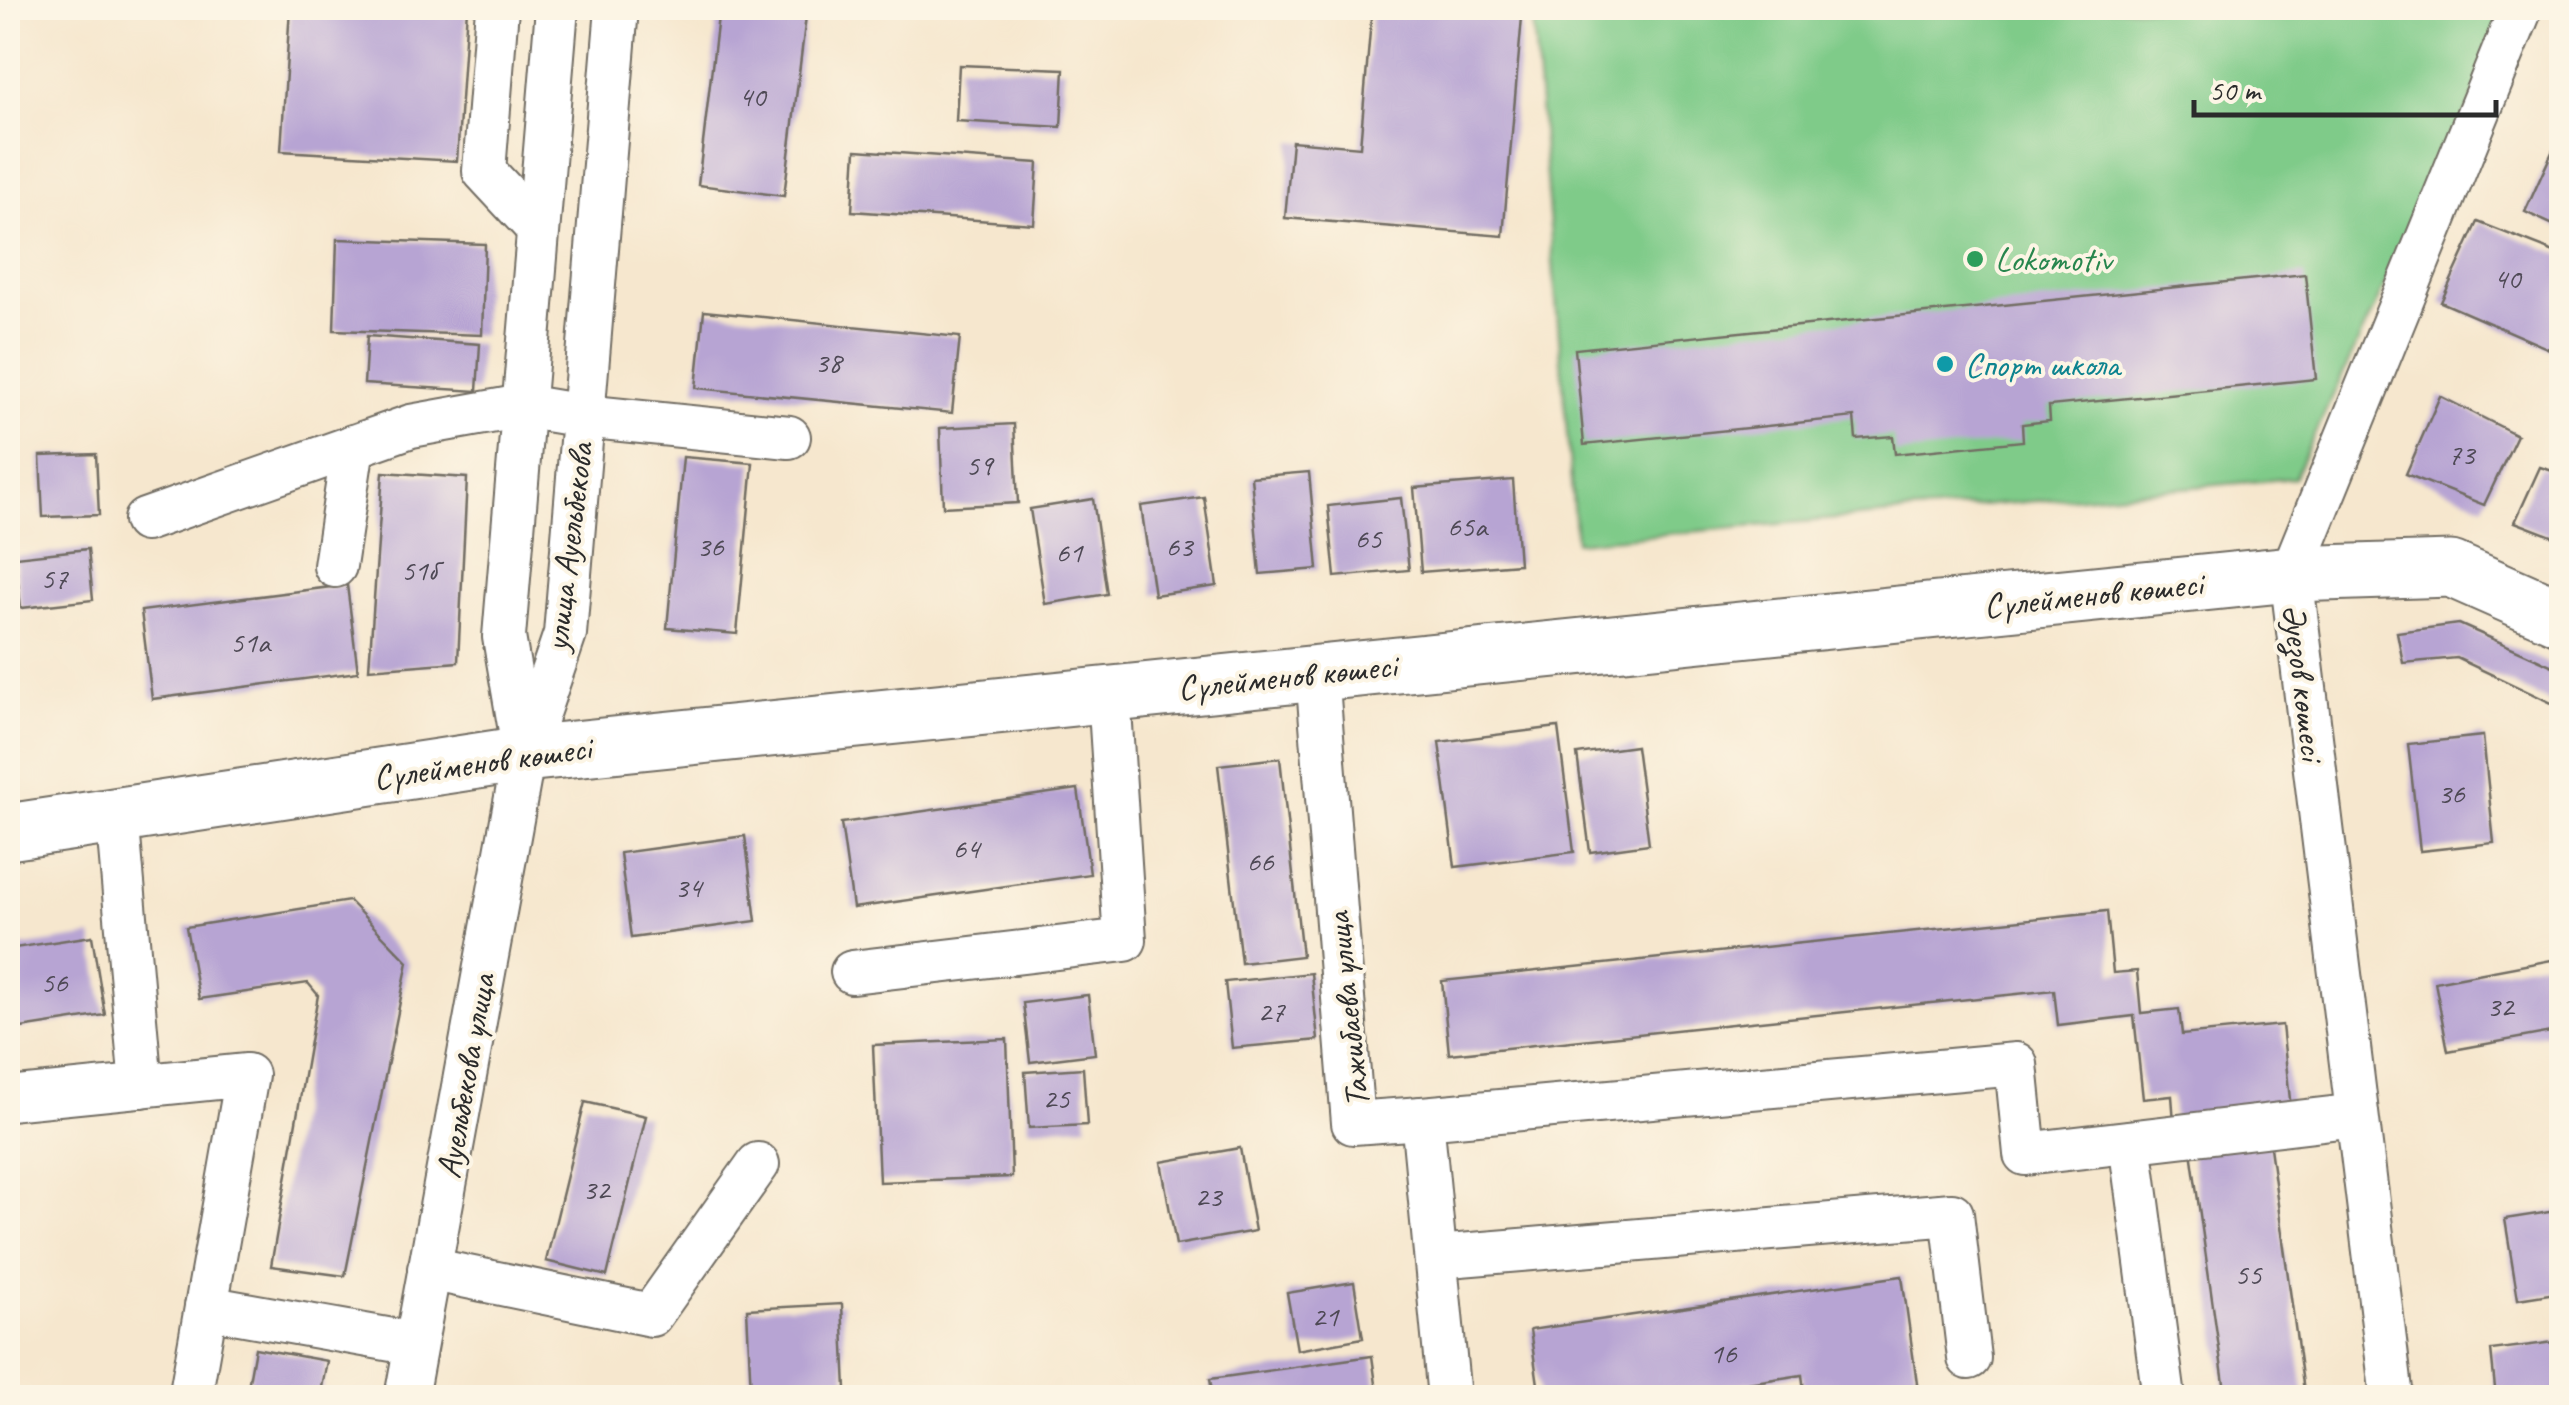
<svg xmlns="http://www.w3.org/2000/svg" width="2569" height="1405" font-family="Caveat,sans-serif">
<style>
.green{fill:#7fcb89;stroke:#557b5a;stroke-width:2.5}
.building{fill:#b7a4d3}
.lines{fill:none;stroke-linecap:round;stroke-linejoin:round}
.minor-casing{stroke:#726d64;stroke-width:46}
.major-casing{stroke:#726d64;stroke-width:59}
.minor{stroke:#fff;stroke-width:42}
.major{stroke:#fff;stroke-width:55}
.leisure-dot{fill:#2e9e5b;stroke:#fcf5e5;stroke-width:4}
.culture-dot{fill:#0f9aa8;stroke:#fcf5e5;stroke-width:4}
.labels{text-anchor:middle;stroke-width:8;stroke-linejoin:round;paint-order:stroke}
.number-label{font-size:30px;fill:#4e4955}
.leisure-label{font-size:35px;fill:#27864d;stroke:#fcf5e5;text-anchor:start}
.culture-label{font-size:35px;fill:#0d838f;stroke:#fcf5e5;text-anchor:start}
.street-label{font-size:35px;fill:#2b2b2b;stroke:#fcf5e5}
</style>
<rect width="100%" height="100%" fill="#fcf5e5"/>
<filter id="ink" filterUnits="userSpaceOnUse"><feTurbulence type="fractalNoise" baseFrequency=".01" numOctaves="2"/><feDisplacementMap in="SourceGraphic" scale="20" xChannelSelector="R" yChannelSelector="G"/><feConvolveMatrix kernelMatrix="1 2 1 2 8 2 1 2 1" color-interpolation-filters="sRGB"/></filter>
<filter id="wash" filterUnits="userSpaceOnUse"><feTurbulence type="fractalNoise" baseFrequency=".0048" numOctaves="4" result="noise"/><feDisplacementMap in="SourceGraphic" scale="40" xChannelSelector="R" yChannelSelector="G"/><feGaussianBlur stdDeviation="2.25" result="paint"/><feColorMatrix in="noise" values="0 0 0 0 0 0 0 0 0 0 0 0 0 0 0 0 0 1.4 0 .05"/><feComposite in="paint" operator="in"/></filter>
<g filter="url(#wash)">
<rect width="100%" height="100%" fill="#f6e7ce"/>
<polygon class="green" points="1532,8 2497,8 2501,39 2294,478 1576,542"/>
<g id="blocks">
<g class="building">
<polygon points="290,8 467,8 457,161 281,151"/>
<polygon points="719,8 807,8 784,196 698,185"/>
<polygon points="1372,8 1408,8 1522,17 1503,236 1285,218 1292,141 1360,147"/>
<polygon points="959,65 1064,69 1061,127 956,121"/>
<polygon points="2562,130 2562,229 2525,212"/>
<polygon points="856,150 1038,163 1034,224 852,211"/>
<polygon points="2478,222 2562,255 2562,323 2549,349 2441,302"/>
<polygon points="337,239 485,244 482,335 334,330"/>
<polygon points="2305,274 2316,379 2049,406 2050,421 2022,424 2023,441 1895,454 1893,436 1856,439 1854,417 1584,445 1575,349"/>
<polygon points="704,311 960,337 952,413 696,388"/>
<polygon points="367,336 480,344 477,391 364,384"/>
<polygon points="2440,396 2517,435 2484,505 2406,474"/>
<polygon points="1014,424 1018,503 943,507 940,428"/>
<polygon points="96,454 99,515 43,517 40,456"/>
<polygon points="683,457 753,463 737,634 667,628"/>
<polygon points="2540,467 2562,474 2562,540 2515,522"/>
<polygon points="383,472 467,478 458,662 369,669"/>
<polygon points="1309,472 1318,569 1260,574 1251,477"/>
<polygon points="1513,480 1519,564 1421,572 1414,488"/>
<polygon points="1204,497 1217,586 1154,595 1141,506"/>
<polygon points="1401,498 1409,570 1335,577 1328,506"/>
<polygon points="1093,499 1107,594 1045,604 1030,509"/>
<polygon points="88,549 93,600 21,608 15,557"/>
<polygon points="347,585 358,672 152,699 141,611"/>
<polygon points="2459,624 2562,670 2562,708 2457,658 2403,663 2397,632"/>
<polygon points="8,697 10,697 18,758 8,759"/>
<polygon points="1558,727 1574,852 1455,867 1439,742"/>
<polygon points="2483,736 2494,843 2420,851 2408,744"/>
<polygon points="1636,746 1649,844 1590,852 1577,754"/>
<polygon points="1280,758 1302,956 1241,963 1218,765"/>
<polygon points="1078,789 1090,874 853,908 841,823"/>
<polygon points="745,836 756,921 631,938 620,853"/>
<polygon points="349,901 408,962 345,1276 271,1266 318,995 308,983 199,999 186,927"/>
<polygon points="2107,911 2113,973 2137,971 2141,1013 2179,1009 2182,1035 2282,1025 2291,1109 2174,1122 2172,1096 2143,1099 2134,1016 2058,1025 2054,990 1449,1054 1442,981"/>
<polygon points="92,936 105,1015 8,1030 8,949"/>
<polygon points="2562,958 2562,1030 2448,1051 2435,982"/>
<polygon points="1311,973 1318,1040 1232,1048 1225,982"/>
<polygon points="1088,995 1095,1054 1030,1062 1023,1003"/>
<polygon points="1007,1039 1012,1177 879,1182 873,1045"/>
<polygon points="1083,1068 1087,1125 1029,1128 1025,1072"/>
<polygon points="585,1102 646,1116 607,1276 546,1261"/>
<polygon points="2269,1140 2305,1398 2226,1398 2191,1151"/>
<polygon points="1240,1148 1255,1231 1176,1245 1161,1162"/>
<polygon points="2562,1210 2562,1292 2518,1299 2505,1219"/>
<polygon points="1902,1276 1919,1398 1805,1398 1802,1375 1646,1398 1540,1398 1530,1330"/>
<polygon points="1354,1282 1363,1338 1297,1350 1287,1293"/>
<polygon points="842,1304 846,1389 751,1393 747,1309"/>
<polygon points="2562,1341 2562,1398 2496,1398 2491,1350"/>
<polygon points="255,1348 327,1361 320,1398 246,1398"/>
<polygon points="1372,1356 1378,1398 1213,1398 1210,1379"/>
</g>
</g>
</g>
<g filter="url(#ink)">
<use href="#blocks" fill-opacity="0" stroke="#726d64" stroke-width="2.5"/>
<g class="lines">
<g class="minor-casing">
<g id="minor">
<polyline points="497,8 484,171 538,229"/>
<polyline points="145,520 411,426 523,406 583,416 789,437"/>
<polyline points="335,566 353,446"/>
<polyline points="1317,673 1353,1123 1422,1118 1449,1398"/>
<polyline points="523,748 504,637 557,8"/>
<polyline points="117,815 141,1086"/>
<polyline points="852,972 1125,940 1109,694"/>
<polyline points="8,1099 247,1075 190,1398"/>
<polyline points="1422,1118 2016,1064 2025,1154 2357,1115"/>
<polyline points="2130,1142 2164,1398"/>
<polyline points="1436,1257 1952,1214 1969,1358"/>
<polyline points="429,1269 651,1315 758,1164"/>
<polyline points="206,1307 415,1344"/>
<polyline points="406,1398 524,754 565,634 617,8"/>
<polyline points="2392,1398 2291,574 2521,8"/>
</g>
</g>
<g class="major-casing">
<polyline id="major" points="8,832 524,754 2291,574 2451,569 2562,618"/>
</g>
<use href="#minor" class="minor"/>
<use href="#major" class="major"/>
</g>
</g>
<circle class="leisure-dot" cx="1975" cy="259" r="10"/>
<circle class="culture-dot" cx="1945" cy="364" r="10"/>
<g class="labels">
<g class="number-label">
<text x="752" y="106">40</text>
<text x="2507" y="288">40</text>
<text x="828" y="372">38</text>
<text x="2461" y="464">73</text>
<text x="979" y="475">59</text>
<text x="1467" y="536">65а</text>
<text x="1368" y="548">65</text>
<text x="710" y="556">36</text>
<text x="1179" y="556">63</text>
<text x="1069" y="562">61</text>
<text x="419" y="580">51б</text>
<text x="54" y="588">57</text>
<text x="250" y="652">51а</text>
<text x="2451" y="803">36</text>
<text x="966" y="858">64</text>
<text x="1260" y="871">66</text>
<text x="688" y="897">34</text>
<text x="54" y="992">56</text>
<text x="2500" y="1016">32</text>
<text x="1271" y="1021">27</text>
<text x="1056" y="1108">25</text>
<text x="596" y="1199">32</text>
<text x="1208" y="1206">23</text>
<text x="2248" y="1284">55</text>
<text x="1325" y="1326">21</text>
<text x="1723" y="1363">16</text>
</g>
<g class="leisure-label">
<text x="1995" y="271">Lokomotiv</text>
</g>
<g class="culture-label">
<text x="1965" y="376">Спорт школа</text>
</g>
<g class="street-label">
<text transform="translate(568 547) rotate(-83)" y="12">улица Ауельбекова</text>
<text transform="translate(2093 594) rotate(-6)" y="12">Сүлейменов көшесі</text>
<text transform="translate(1287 676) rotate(-6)" y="12">Сүлейменов көшесі</text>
<text transform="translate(2304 682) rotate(83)" y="12">Әуезов көшесі</text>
<text transform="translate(482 762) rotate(-8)" y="12">Сүлейменов көшесі</text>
<text transform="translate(1347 1010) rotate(-96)" y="12">Тажибаева улица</text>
<text transform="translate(465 1076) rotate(-80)" y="12">Ауельбекова улица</text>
</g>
</g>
<rect width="2569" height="1405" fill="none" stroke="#fcf5e5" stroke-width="40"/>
<path d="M2194 100v15h302v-15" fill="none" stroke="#2b2b2b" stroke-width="5"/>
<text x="2209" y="100" font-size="30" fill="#2b2b2b" stroke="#fcf5e5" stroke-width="8" paint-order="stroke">50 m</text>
</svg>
